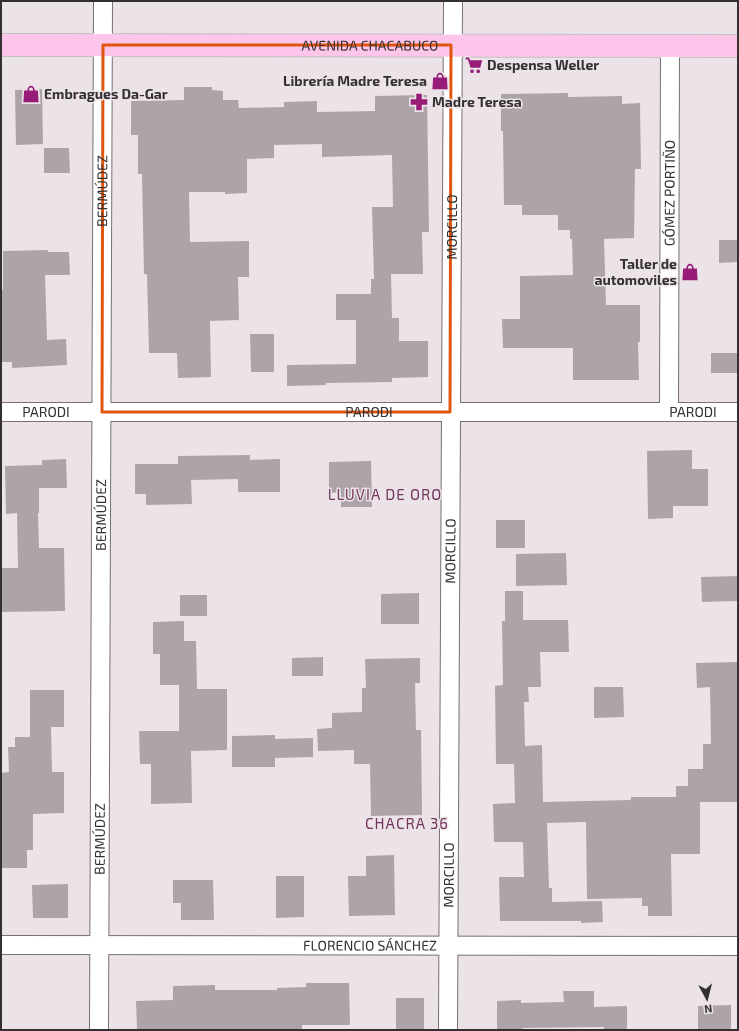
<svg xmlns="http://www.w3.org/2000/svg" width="739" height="1031" font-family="'Exo 2',sans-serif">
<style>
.building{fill:#aca4a9}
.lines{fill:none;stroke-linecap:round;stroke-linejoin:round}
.street-casing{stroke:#776f74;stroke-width:20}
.primary-casing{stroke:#c2c1c2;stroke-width:24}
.street{stroke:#fff;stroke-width:18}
.primary{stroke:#fdc5e9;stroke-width:22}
.marked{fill:none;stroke:#df570e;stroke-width:3;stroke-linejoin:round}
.labels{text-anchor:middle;stroke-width:3;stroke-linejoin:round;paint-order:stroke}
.street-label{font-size:14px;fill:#343032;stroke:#ece3e8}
.poi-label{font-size:14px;font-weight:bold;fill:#343032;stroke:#ece3e8;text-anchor:start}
.neighbourhood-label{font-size:15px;letter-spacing:1px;fill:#73375f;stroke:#ece3e8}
</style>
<rect width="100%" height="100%" fill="#ece3e8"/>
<g class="building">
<polygon points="184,87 212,87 212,90 223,91 223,100 238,100 239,108 284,107 284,102 317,101 317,112 375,111 375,96 427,95 429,232 422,232 423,274 391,274 392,318 399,318 399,341 428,341 428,377 392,378 392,382 326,383 326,385 287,386 287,365 356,364 356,320 336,320 336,294 371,294 371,279 374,279 372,207 393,207 392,155 322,157 322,144 274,145 274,158 247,159 247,193 225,194 225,192 189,192 190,242 249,241 249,277 238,277 239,320 210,321 211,377 178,378 177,353 149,353 147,274 144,274 142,174 138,174 138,135 131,135 131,101 184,100"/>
<polygon points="42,89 43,144 16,145 15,90"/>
<polygon points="568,93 568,97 622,96 622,104 640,103 641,169 635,169 634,238 604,239 606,305 640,305 640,342 638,342 639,380 573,380 573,348 503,348 502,319 520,319 520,276 573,275 572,239 570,239 570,230 558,230 558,215 522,215 522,205 504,205 503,131 501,131 501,94"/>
<polygon points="44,148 69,148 70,173 44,173"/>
<polygon points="719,240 738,240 738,262 719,263"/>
<polygon points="48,250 48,252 69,252 70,275 45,275 47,340 66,339 67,365 12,368 12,362 1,362 1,290 3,290 3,251"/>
<polygon points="250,334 274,334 274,372 251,372"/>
<rect x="711" y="353" width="27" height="20"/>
<polygon points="692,450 692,469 708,469 708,506 673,506 673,518 648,519 647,451"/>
<polygon points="250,455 250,460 280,459 280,492 238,492 238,479 191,480 192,504 146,505 146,494 135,494 135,464 178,464 178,456"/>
<polygon points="66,459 67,488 39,488 39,513 38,513 39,548 64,548 65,611 1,612 1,568 18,568 17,513 6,514 5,466 42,465 42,460"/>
<polygon points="371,461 372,507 341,507 341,492 329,493 329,462"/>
<rect x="496" y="520" width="29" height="28"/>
<polygon points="566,553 567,585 516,586 516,554"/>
<polygon points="738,576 738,601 702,602 701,577"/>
<polygon points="505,591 523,591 523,620 568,620 569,652 540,652 541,687 528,687 529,702 524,702 525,746 542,745 543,802 631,800 631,797 676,797 676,786 688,786 688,769 703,769 703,744 711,744 710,687 697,688 696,663 738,662 738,802 700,802 700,854 671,854 672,916 648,916 648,906 642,906 642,898 587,899 586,822 547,823 549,888 552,888 552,902 602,901 603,922 581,923 581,921 500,921 499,877 524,877 523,842 494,842 493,804 515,803 514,764 496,764 495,686 503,685 502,621 505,621"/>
<polygon points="419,593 419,624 381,624 381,594"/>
<rect x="180" y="595" width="27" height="21"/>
<polygon points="184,621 184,641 196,641 197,689 227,689 227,750 191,751 192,803 151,804 151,764 140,764 139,731 179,731 179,685 160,685 160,654 153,654 153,622"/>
<polygon points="323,657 323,676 292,676 292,658"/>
<polygon points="420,658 420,683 415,683 416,730 421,730 422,815 371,816 370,764 354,764 354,750 318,751 317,729 332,728 332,713 362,712 362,688 366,688 365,659"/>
<polygon points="594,687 623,687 624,717 594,718"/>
<polygon points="30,690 64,690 64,727 51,727 52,772 64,772 64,813 33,814 33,850 27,850 27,868 1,868 1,773 9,772 8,747 15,747 15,737 30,737"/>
<polygon points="275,735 275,739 313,738 313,757 275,758 275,767 232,767 232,736"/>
<polygon points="394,855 395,915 349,916 348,876 366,876 366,856"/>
<polygon points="276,876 304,876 304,917 276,918"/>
<polygon points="173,880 213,880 214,920 181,920 181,903 173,903"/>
<polygon points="68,884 68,918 33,918 32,885"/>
<polygon points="306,983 349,983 350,1025 302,1025 302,1030 137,1030 136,1001 173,1000 173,986 215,985 215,990 277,990 277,988 306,987"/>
<polygon points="563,991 594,991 594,1007 627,1006 627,1030 604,1030 604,1027 522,1028 522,1030 497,1030 497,1001 521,1000 521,1003 564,1002"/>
<rect x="396" y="998" width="28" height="32"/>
<polygon points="731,1005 731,1030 698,1030 698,1006"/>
</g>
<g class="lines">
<g class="street-casing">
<g id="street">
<path id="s1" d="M1 412H738"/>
<path id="s2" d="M669 412 670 46"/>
<path id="s3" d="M1 945 738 946"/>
<path id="s4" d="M99 1030 103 1"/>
<path id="s5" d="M448 1030 453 1"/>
</g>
</g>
<g class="primary-casing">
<g id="primary">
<path id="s6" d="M1 45 738 46"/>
</g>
</g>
<use href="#street" class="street"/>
<use href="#primary" class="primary"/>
</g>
<path class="marked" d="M103 45H451L450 412H102Z"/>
<defs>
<g id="supermarket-bare" transform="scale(1.38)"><path d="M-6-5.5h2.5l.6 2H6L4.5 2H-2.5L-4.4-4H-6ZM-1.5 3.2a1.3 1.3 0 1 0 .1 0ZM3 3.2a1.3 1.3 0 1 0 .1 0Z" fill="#971c77" stroke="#ece3e8" stroke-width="2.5" paint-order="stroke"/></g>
<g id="shop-bare" transform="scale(1.38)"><path d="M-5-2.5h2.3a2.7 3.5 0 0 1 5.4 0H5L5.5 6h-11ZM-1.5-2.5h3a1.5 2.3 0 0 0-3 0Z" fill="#971c77" stroke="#ece3e8" stroke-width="2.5" paint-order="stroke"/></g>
<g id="pharmacy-bare" transform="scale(1.38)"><path d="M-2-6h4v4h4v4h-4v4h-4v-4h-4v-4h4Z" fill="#971c77" stroke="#ece3e8" stroke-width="2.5" paint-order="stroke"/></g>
</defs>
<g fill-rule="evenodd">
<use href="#supermarket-bare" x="474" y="65"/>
<use href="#shop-bare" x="440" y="81"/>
<use href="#shop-bare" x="31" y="94"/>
<use href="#pharmacy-bare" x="419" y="102"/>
<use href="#shop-bare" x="690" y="272"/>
</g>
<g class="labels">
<g class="street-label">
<text dy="5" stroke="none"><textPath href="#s6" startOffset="369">AVENIDA CHACABUCO</textPath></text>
<text dy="5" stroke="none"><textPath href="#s4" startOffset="839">BERMÚDEZ</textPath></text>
<text dy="5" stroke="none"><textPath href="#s2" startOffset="219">GÓMEZ PORTIÑO</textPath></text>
<text dy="5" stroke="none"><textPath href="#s5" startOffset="803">MORCILLO</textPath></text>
<text dy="5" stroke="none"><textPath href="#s1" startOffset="45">PARODI</textPath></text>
<text dy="5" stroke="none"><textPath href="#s1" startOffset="368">PARODI</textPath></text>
<text dy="5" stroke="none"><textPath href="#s1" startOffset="692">PARODI</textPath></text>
<text dy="5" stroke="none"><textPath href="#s4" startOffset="515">BERMÚDEZ</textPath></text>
<text dy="5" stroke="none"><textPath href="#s5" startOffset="479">MORCILLO</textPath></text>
<text dy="5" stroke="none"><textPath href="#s4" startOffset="191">BERMÚDEZ</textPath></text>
<text dy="5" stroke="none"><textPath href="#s5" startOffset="155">MORCILLO</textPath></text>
<text dy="5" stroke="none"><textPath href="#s3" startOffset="369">FLORENCIO SÁNCHEZ</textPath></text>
</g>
<g class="poi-label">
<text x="487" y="70">Despensa Weller</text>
<text x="427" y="86" text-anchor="end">Librería Madre Teresa</text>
<text x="44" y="99">Embragues Da-Gar</text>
<text x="432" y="107">Madre Teresa</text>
<text x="677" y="269" text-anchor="end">Taller de<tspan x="677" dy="16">automoviles</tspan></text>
</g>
<g class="neighbourhood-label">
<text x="385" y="500">LLUVIA DE ORO</text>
<text x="407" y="829">CHACRA 36</text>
</g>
</g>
<rect width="739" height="1031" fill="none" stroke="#343032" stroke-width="4"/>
<g transform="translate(707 999) rotate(173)" stroke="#ece3e8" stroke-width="3" paint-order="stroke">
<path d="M0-3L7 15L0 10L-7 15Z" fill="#343032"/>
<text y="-6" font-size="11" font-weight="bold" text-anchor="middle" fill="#343032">N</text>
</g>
</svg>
